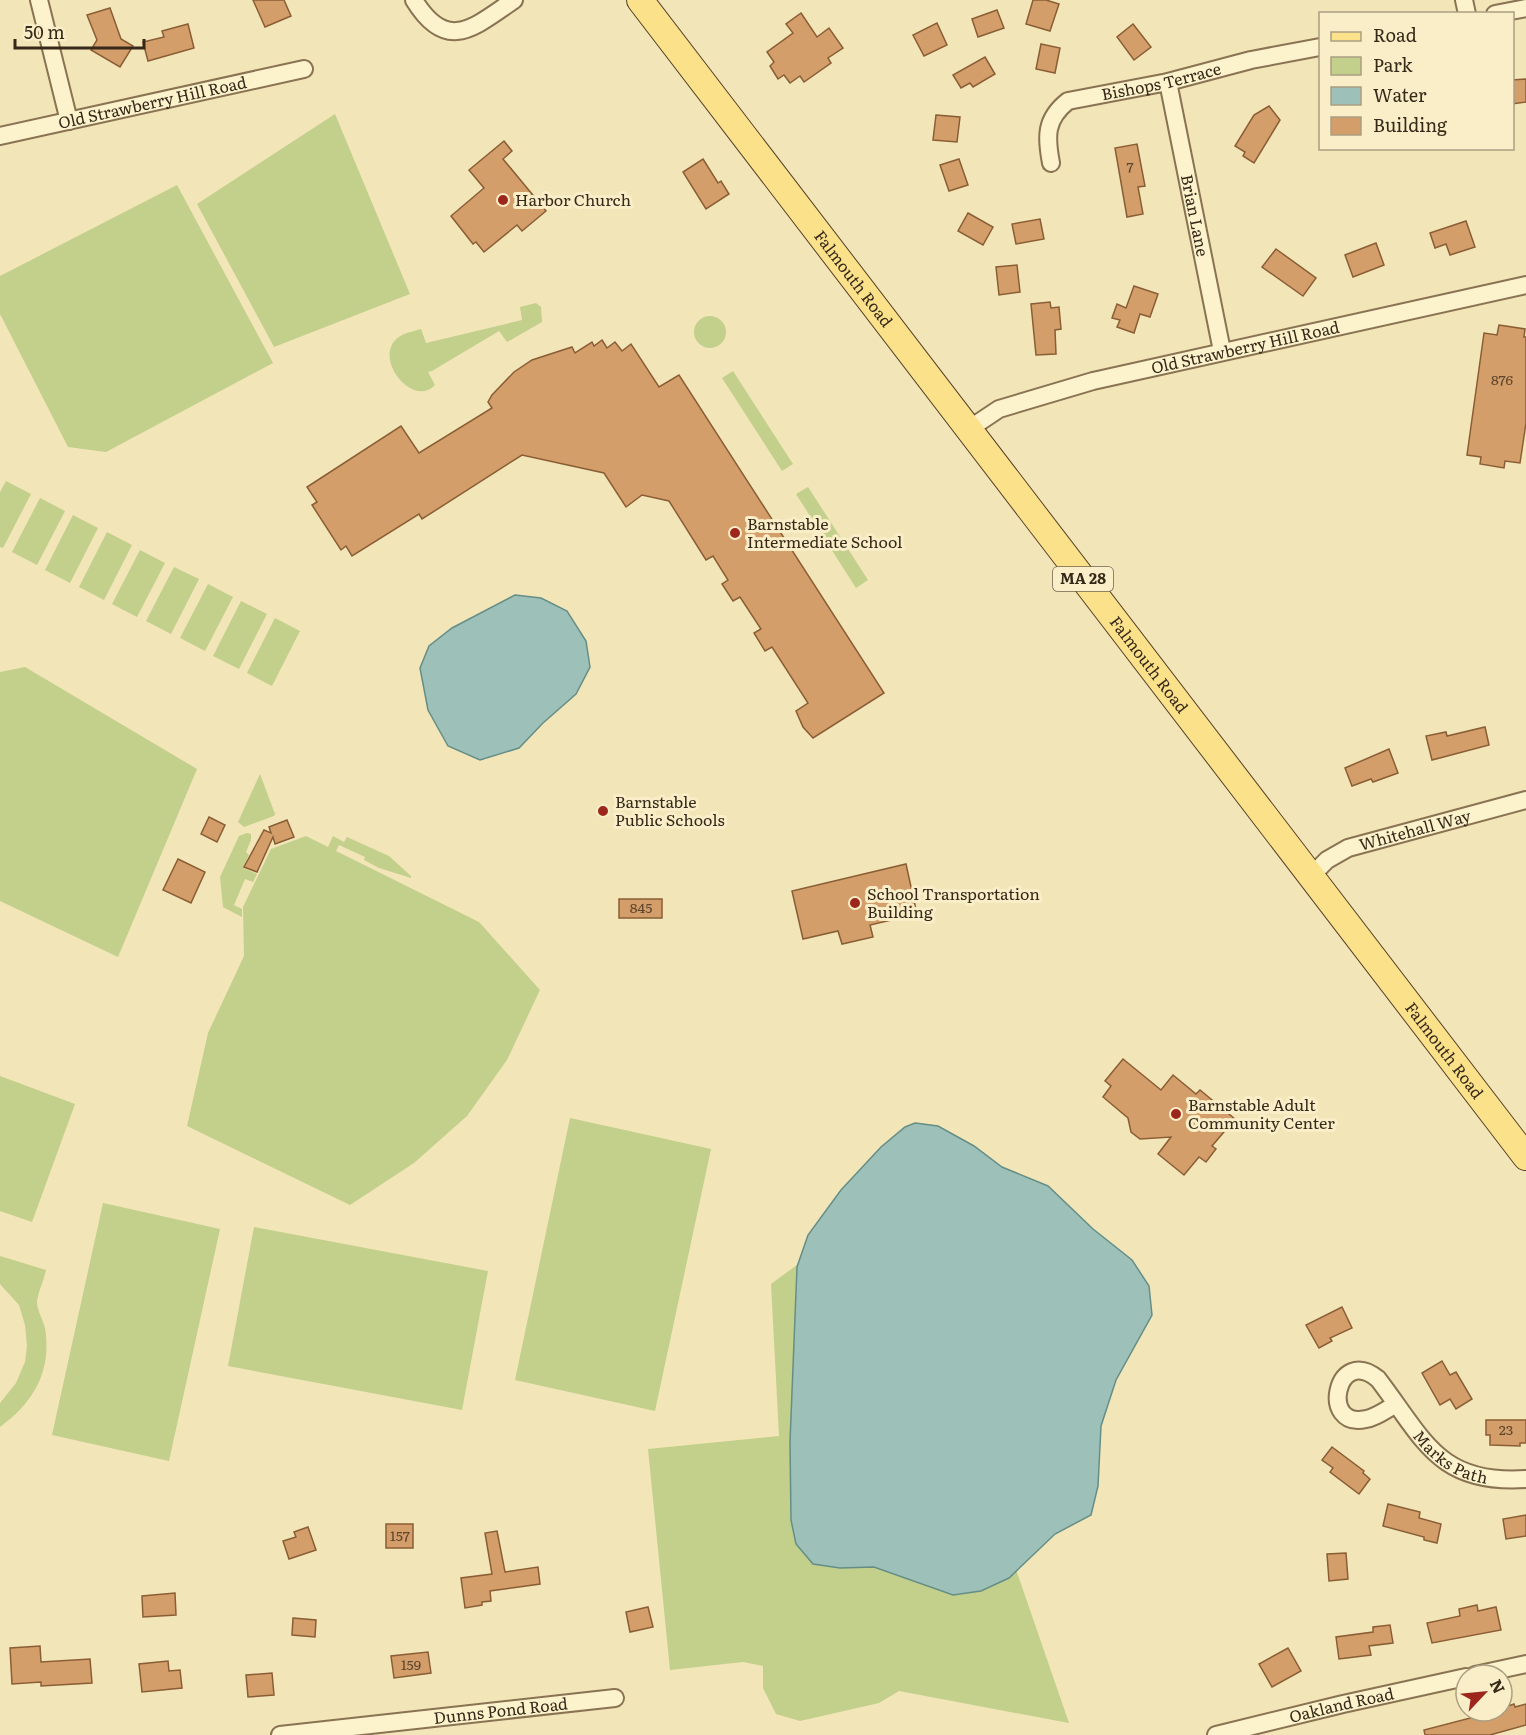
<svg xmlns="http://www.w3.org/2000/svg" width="1526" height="1735" font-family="Literata,serif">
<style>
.green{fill:#c2d08b}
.water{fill:#9dc1b9;stroke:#658e87;stroke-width:1.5}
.building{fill:#d49e6a;stroke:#8a5e35;stroke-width:1.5}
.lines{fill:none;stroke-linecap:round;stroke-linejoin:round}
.street-casing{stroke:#897352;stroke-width:20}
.primary-casing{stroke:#554027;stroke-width:28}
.street{stroke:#fcf2cb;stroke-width:16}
.primary{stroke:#fbe18a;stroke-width:26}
.poi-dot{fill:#9d261c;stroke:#f9eec8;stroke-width:2}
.labels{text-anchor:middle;stroke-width:6;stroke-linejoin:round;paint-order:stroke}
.number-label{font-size:14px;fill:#5e462d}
.shield{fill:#f9eec8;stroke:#70644e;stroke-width:1.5}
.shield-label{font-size:15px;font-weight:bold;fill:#362919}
.street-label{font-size:16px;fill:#362919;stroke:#f9eec8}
.poi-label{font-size:16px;fill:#362919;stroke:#f9eec8;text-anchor:start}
</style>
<rect width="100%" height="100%" fill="#f2e5b8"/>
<g class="green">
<polygon points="335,114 410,294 274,347 197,204"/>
<polygon points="177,185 273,363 106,452 68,447 0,314 0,276"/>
<path d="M536 303 541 307 542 322 507 342 499 331 432 371 428 372 435 385C412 410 368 353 402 335 408 332 415 331 421 329L426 343 522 320 520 307Z"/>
<circle cx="710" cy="332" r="16"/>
<polygon points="733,371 793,464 782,471 722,378"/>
<polygon points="6,481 31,494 3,548 0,547 0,492"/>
<polygon points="808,487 868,580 856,588 796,494"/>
<polygon points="40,498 65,511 37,565 12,552"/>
<polygon points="73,515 98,528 70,583 45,570"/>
<polygon points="107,532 132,545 104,600 79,587"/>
<polygon points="140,550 165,563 137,617 112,604"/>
<polygon points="174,567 199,579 171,634 146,621"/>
<polygon points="208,584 233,597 205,651 180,638"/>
<polygon points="241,601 267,614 239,669 213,656"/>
<polygon points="275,618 300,631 272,686 247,673"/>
<polygon points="25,667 197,769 118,957 0,901 0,672"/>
<polygon points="260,774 275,814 274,816 244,827 238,822"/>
<polygon points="247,833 251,834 251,840 246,852 249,855 243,868 257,874 253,882 245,879 234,905 242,909 242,917 223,907 220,877 239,836"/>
<polygon points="306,836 328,847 333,836 344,842 347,837 389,856 411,876 411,878 379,868 364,860 365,857 339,845 336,851 479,922 540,990 507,1060 467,1116 414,1163 350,1205 187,1126 208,1033 244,956 243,907 271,849"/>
<polygon points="0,1076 75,1104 32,1222 0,1211"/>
<polygon points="570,1118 711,1149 655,1411 515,1380"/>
<polygon points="962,1144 1002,1529 1069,1723 899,1691 879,1703 800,1721 776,1714 763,1688 763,1666 743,1662 670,1670 648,1449 779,1436 771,1284"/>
<polygon points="103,1203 220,1229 169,1461 52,1435"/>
<polygon points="254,1227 488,1271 462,1410 228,1366"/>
<path d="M0 1256 46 1270C44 1280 38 1292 37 1302 37 1310 43 1320 45 1328 52 1371 34 1402 0 1427V1403L16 1383 25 1362 27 1346 25 1325 19 1305 0 1284Z"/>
</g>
<g class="water">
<polygon points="515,595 541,598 567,611 586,641 590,667 576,694 543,723 519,748 480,760 448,746 428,710 420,668 429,646 452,628"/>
<polygon points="915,1123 938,1126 974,1146 1002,1167 1048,1186 1093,1229 1132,1260 1149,1286 1152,1315 1116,1380 1101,1426 1098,1486 1091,1515 1055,1534 1009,1578 981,1591 953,1595 874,1567 840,1568 813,1564 796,1544 791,1520 790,1442 797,1267 808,1235 841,1190 881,1147 905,1127"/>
</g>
<g class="building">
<polygon points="253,0 284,0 291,16 265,27"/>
<polygon points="1033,0 1046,0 1059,4 1050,31 1026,24"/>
<polygon points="110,8 121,39 133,46 120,67 91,50 97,40 87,15"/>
<polygon points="997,10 1004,28 978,37 972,19"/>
<polygon points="801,13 817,37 829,28 843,48 828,58 831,63 804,82 800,76 790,83 784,75 778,79 770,66 774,62 767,52 793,33 786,24"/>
<polygon points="937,23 947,45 924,56 913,35"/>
<polygon points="188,24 194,48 148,61 143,42 164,37 162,31"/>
<polygon points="1133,24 1151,47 1134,60 1117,37"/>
<polygon points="1041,44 1060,48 1055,73 1036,69"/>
<polygon points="985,57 995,74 973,87 970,83 961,88 953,75"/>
<polygon points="1526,79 1526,102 1512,104 1512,80"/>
<polygon points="1269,106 1280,120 1254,163 1243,156 1245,152 1235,146 1254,115"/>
<polygon points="936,115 960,117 957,142 933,140"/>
<polygon points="504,141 512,151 503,159 546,211 522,231 517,225 484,252 476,242 473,244 451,216 484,188 469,170"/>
<polygon points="1137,144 1145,186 1138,187 1143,214 1127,217 1115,148"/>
<polygon points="703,159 718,183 721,181 729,194 706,209 683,172"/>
<polygon points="959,159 968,185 949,191 940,165"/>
<polygon points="968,213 993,227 983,245 958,231"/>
<polygon points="1040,219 1044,239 1016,244 1012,224"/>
<polygon points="1466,221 1475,247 1450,255 1446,244 1435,248 1430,233"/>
<polygon points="1376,243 1384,265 1353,277 1345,255"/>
<polygon points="1276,249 1316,278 1303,296 1262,267"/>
<polygon points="1017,265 1020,292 999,295 996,267"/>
<polygon points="1134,286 1158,294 1150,317 1140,314 1134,333 1117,327 1120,320 1112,318 1117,304 1126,308"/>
<polygon points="1050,302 1051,308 1059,307 1061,329 1055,330 1056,354 1036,355 1031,304"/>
<polygon points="1499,325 1525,329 1524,337 1526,337 1526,423 1520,463 1505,461 1504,468 1480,464 1481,457 1467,455 1484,333 1497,335"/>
<polygon points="602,340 607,348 615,342 622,351 631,344 659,387 679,375 884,693 813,738 803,727 796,711 808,703 772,647 765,651 754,633 761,629 740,597 733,601 722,584 728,580 713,556 706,560 669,501 642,495 626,507 604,473 522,455 422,519 419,514 352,556 346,546 341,550 312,505 317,502 307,487 401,426 419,453 492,408 488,402 492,395 514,372 532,360 572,347 575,353 592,342 594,346"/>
<polygon points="1485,727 1489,745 1432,760 1426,736 1446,732 1447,736"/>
<polygon points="1389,749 1398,773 1373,782 1371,779 1352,786 1345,768"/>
<polygon points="209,817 225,825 217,842 201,834"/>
<polygon points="287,820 294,837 275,844 273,837 257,872 244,867 264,830 271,833 269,827"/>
<polygon points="178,859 205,872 191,903 163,890"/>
<polygon points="906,864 917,914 870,925 873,937 842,944 838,931 803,939 792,891"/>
<rect x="619" y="899" width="43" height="19"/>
<polygon points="1123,1059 1161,1090 1173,1075 1196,1094 1200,1090 1235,1119 1212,1146 1216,1149 1206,1162 1199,1157 1184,1175 1158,1154 1171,1137 1140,1139 1131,1132 1128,1118 1103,1097 1111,1086 1105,1081"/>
<polygon points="1342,1307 1352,1328 1330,1338 1332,1341 1319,1348 1306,1325"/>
<polygon points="1442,1361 1450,1375 1456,1372 1472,1399 1456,1409 1450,1399 1440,1405 1422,1373"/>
<polygon points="1486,1420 1526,1420 1526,1443 1520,1443 1520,1446 1490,1445 1490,1435 1486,1435"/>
<polygon points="1332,1447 1364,1471 1363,1473 1370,1479 1359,1494 1330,1472 1333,1468 1322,1460"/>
<polygon points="1388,1504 1420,1512 1419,1518 1441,1524 1437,1543 1424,1540 1424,1537 1383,1526"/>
<polygon points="1526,1515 1526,1536 1506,1539 1503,1519"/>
<rect x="386" y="1524" width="27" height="24"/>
<polygon points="308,1527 316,1550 289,1559 283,1541 296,1537 294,1532"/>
<polygon points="497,1531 505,1572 538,1567 540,1584 490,1591 491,1601 482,1602 482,1605 465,1608 461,1578 492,1574 485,1533"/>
<polygon points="1346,1553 1348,1579 1329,1581 1327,1554"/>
<polygon points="175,1593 176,1615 143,1617 142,1596"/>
<polygon points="1477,1605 1478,1611 1496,1607 1501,1630 1432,1643 1427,1623 1460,1616 1459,1609"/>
<polygon points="648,1607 653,1627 630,1632 626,1612"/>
<polygon points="293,1618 316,1620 315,1637 292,1635"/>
<polygon points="1390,1625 1393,1643 1369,1646 1371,1655 1339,1659 1336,1637 1373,1632 1373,1627"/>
<polygon points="40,1646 41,1662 90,1659 92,1683 41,1686 41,1682 12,1684 10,1648"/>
<polygon points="1288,1648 1301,1671 1272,1687 1259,1664"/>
<polygon points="428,1652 431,1673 394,1678 391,1656"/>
<polygon points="168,1661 169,1671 180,1670 182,1688 142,1692 139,1664"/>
<polygon points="272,1673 274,1695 248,1697 246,1675"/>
<polygon points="1514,1704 1515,1707 1526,1704 1526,1725 1490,1735 1425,1735 1424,1730 1482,1715 1482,1713 1491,1711 1502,1711 1502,1708"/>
</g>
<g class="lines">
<g class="street-casing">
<g id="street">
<polyline points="39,0 69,121"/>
<path d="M414 0C447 54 474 27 514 0"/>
<polyline points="1464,0 1467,14"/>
<polyline points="1495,14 1526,8"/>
<path id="s1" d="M1168 82 1222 351"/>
<path id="s2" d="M0 136 304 69"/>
<path id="s3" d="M1051 163C1046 137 1045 119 1068 101L1168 82 1251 60 1320 47"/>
<path id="s4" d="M969 429 999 409 1093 381 1526 285"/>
<path id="s5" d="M1311 876 1327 860 1348 848 1526 800"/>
<path id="s6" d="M1396 1404C1387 1409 1377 1417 1366 1419 1319 1430 1336 1344 1378 1379 1424 1439 1438 1485 1526 1479"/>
<polyline points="1475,1675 1526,1664"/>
<path id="s7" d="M280 1735 615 1698"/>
<path id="s8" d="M1216 1735 1343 1704 1466 1677"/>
</g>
</g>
<g class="primary-casing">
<g id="primary">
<path id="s9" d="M640 0 1526 1157"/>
</g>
</g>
<use href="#street" class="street"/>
<use href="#primary" class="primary"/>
</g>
<g class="poi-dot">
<circle cx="503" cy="200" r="6"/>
<circle cx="735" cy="533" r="6"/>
<circle cx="603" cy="811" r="6"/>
<circle cx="855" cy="903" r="6"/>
<circle cx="1176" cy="1114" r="6"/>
</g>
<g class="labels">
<g class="number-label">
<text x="1130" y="172">7</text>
<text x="1502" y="385">876</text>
<text x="641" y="913">845</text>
<text x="1506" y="1435">23</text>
<text x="400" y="1541">157</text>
<text x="411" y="1670">159</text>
</g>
<rect class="shield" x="1053" y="567" width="60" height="24" rx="4.5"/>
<g class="shield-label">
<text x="1083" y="584">MA 28</text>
</g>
<g class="street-label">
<text dy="6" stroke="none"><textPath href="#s3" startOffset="164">Bishops Terrace</textPath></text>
<text dy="6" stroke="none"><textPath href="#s2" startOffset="156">Old Strawberry Hill Road</textPath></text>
<text dy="6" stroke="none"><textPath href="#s1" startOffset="136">Brian Lane</textPath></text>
<text dy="6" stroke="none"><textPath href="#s9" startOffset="351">Falmouth Road</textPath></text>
<text dy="6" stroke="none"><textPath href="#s4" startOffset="290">Old Strawberry Hill Road</textPath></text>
<text dy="6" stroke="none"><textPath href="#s9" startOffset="837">Falmouth Road</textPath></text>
<text dy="6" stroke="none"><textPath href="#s5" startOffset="116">Whitehall Way</textPath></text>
<text dy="6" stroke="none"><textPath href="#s9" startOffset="1323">Falmouth Road</textPath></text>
<text dy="6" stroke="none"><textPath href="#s6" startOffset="244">Marks Path</textPath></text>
<text dy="6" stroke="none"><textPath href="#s8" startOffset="129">Oakland Road</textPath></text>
<text dy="6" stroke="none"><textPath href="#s7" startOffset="222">Dunns Pond Road</textPath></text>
</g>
<g class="poi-label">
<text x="515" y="206">Harbor Church</text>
<text x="747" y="530">Barnstable<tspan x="747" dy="18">Intermediate School</tspan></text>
<text x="615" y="808">Barnstable<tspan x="615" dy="18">Public Schools</tspan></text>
<text x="867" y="900">School Transportation<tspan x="867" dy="18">Building</tspan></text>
<text x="1188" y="1111">Barnstable Adult<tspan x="1188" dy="18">Community Center</tspan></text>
</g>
</g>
<rect x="1319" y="12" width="195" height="138" fill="#f9eec8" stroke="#ab9f82" stroke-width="1.5"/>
<rect x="1331" y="32" width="30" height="9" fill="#fbe18a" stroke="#ab9f82" stroke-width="1.5"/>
<text x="1373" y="42" font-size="18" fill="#362919">Road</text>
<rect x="1331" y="57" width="30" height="18" fill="#c2d08b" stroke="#ab9f82" stroke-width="1.5"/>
<text x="1373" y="72" font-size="18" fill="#362919">Park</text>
<rect x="1331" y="87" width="30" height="18" fill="#9dc1b9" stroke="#ab9f82" stroke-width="1.5"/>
<text x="1373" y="102" font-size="18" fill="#362919">Water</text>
<rect x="1331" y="117" width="30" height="18" fill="#d49e6a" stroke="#ab9f82" stroke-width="1.5"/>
<text x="1373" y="132" font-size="18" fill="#362919">Building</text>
<g transform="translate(1484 1693) rotate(64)"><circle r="28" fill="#f9eec8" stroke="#ab9f82" stroke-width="1.5"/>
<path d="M0-4.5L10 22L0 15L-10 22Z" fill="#9d261c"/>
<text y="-9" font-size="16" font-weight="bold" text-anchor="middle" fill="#362919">N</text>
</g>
<path d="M15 39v9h129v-9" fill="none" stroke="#362919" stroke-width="3"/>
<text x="24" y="39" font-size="18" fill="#362919" stroke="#f9eec8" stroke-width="4.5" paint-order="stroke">50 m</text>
</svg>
